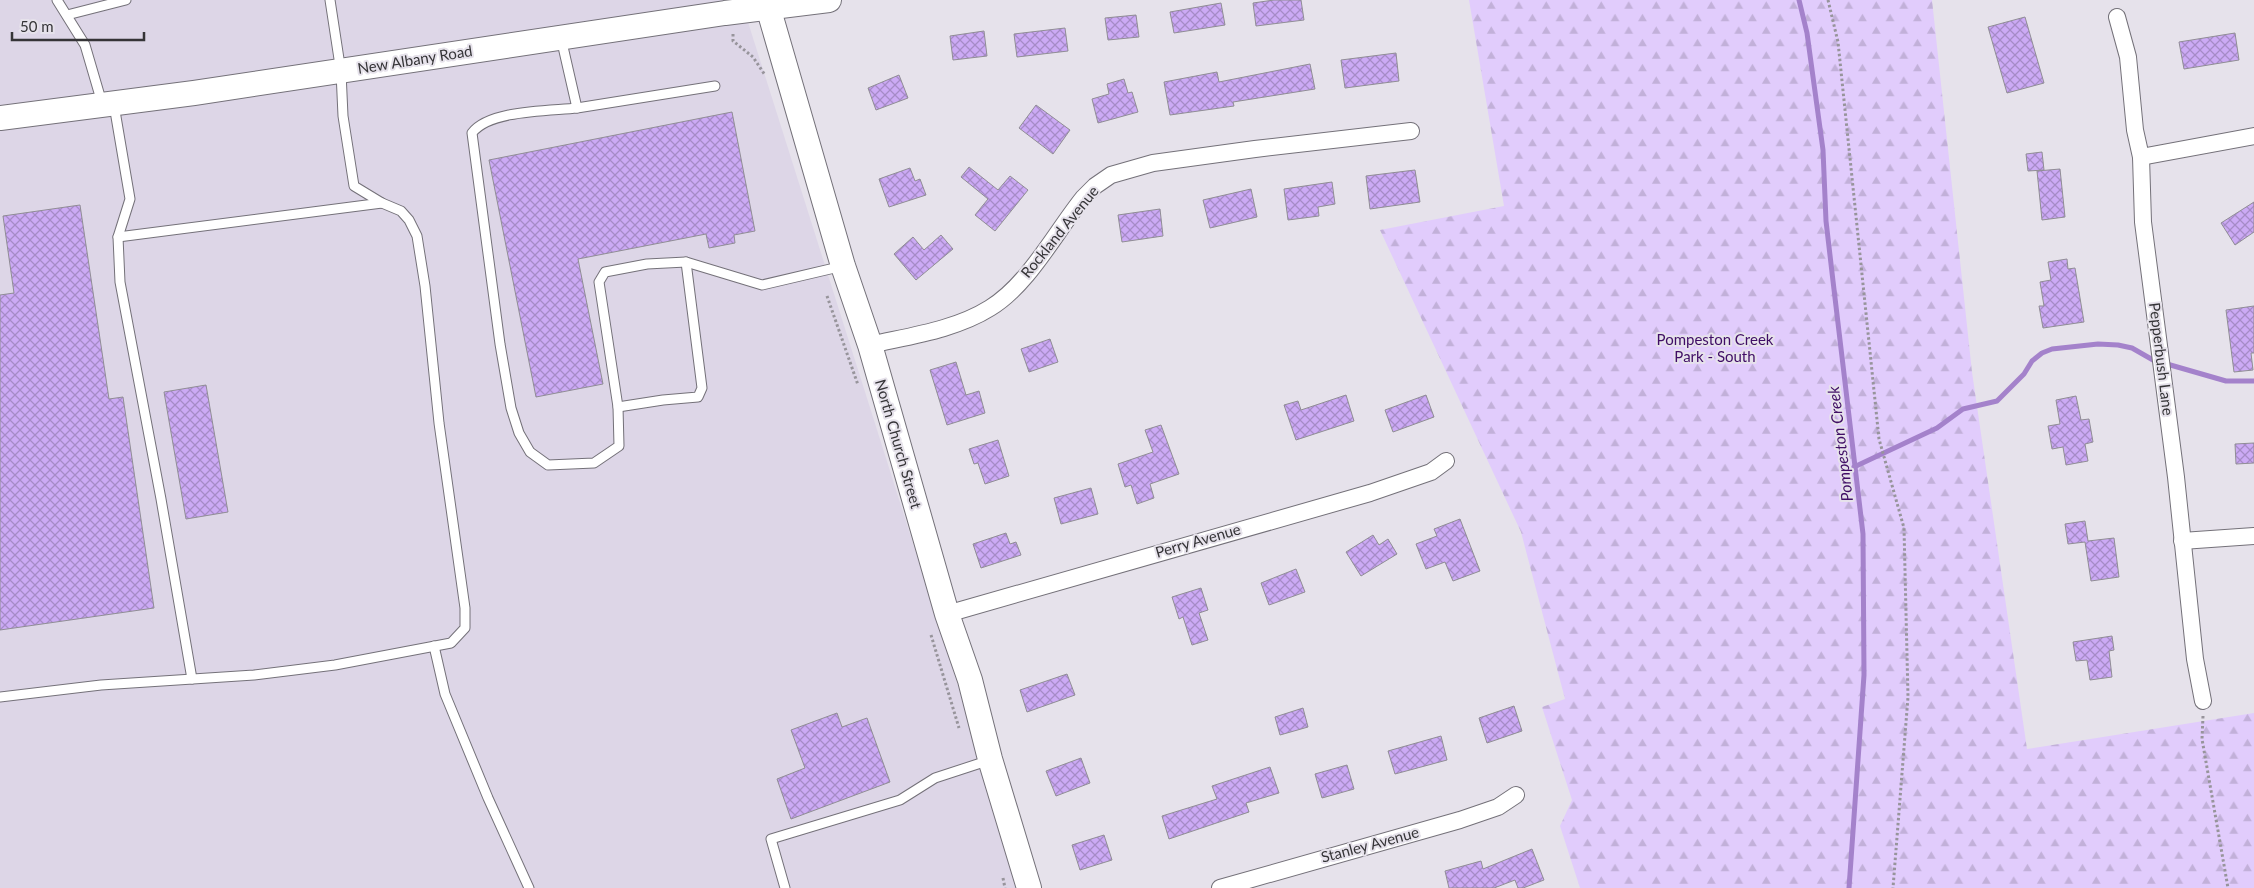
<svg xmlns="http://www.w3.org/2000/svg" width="2254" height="888" font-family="Lato,sans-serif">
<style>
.built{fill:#ddd6e7}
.forest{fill:url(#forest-firs)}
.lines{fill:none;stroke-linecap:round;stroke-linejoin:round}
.stream{stroke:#a482cb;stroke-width:5}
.building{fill:url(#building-cross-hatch);stroke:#908d95}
.service-casing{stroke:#747179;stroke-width:11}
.minor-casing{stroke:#747179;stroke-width:18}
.secondary-casing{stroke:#747179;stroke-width:26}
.path{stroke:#97949b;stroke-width:3;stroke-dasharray:2.5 2.5;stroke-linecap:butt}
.service{stroke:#fff;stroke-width:9}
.minor{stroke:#fff;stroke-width:16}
.secondary{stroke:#fff;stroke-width:24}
.labels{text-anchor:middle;stroke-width:4;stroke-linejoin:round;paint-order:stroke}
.street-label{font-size:15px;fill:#353437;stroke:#e6e2eb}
.park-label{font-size:15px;fill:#3f0d65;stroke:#e6e2eb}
.water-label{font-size:16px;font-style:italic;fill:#410f66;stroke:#e6e2eb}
</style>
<defs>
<pattern id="forest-firs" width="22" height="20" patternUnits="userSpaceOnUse" patternTransform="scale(1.25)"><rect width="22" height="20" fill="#e1ccfc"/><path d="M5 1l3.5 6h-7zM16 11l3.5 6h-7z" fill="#c2b0d9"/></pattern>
<pattern id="building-cross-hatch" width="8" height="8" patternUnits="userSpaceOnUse" patternTransform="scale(1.25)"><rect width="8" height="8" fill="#ccaaf5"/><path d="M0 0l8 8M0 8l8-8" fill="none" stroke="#a68bc7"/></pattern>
</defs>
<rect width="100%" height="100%" fill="#e6e2eb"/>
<polygon class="built" points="0,0 741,0 1022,888 0,888"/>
<polygon class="forest" points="1469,0 1932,0 1972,372 2027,749 2254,713 2254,888 1580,888 1560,826 1572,800 1542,707 1565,699 1521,532 1380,230 1504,206"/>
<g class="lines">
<g class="stream">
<polyline points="1799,0 1807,33 1823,150 1826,221 1833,281 1863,534 1864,675 1849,888"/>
<polyline points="1854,467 1937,428 1963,409 1997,401 2024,374 2032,361 2042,353 2052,349 2098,344 2118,345 2132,348 2153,360 2226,381 2254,381"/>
</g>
</g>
<g class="building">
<polygon points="1274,0 1301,0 1304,20 1256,26 1253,3"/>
<polygon points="1221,3 1225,25 1174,33 1170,12"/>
<polygon points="1136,15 1139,37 1108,40 1105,18"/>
<polygon points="2025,17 2044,83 2007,93 1988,27"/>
<polygon points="1065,28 1068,51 1017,57 1014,34"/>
<polygon points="984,31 987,56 953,60 950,36"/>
<polygon points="2235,33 2239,60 2184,69 2179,42"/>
<polygon points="1396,53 1399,81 1345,88 1341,60"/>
<polygon points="1310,64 1315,89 1233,102 1234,106 1170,115 1164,82 1217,72 1219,82"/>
<polygon points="899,75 908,98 876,110 868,88"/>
<polygon points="1124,79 1128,93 1132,92 1138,112 1098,123 1092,99 1109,94 1107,84"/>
<polygon points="1036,105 1070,130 1053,154 1019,128"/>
<polygon points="732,112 755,231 734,235 735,243 709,248 706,234 578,259 603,384 536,397 489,160"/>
<polygon points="2042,152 2044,170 2028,171 2026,154"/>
<polygon points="969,167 998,190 1010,176 1028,190 995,231 975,215 988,199 961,177"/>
<polygon points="910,168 915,181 920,179 926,195 889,207 879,179"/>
<polygon points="2060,169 2065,217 2042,220 2037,171"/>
<polygon points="1415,170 1420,202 1370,209 1366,176"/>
<polygon points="1332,182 1335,204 1318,207 1319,216 1288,220 1284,189"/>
<polygon points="1251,189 1257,217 1210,228 1203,200"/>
<polygon points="2254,202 2254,232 2235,245 2221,223"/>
<polygon points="80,205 109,399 123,397 154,608 0,630 0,295 14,293 3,216"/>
<polygon points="1160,209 1163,236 1122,242 1118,215"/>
<polygon points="941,235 953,249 916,280 894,254 913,237 924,250"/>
<polygon points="2067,259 2068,269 2075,268 2084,322 2043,328 2039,306 2044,306 2040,282 2051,280 2048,262"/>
<polygon points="2254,306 2254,353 2251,353 2253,370 2234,372 2226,310"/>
<polygon points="1050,339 1058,362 1029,372 1021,349"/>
<polygon points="956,362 966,395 979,391 985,413 947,425 930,370"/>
<polygon points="206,385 228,512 186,519 164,392"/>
<polygon points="1346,395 1354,421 1296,440 1284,405 1298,401 1301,410"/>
<polygon points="1426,395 1434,417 1393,432 1385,410"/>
<polygon points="2076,396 2081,420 2089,419 2093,442 2085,444 2088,461 2066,465 2063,447 2052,449 2048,426 2060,424 2056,400"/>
<polygon points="1161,425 1179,474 1150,484 1154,498 1137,504 1131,485 1125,487 1118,464 1153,452 1145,430"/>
<polygon points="998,440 1009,476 985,484 978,463 974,464 969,449"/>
<polygon points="2254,443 2254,463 2236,464 2235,444"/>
<polygon points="1091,488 1098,514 1061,524 1054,498"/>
<polygon points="1460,519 1480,571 1453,581 1445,562 1426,569 1416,544 1437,536 1434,529"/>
<polygon points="2085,521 2088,541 2114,538 2119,577 2091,581 2085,542 2068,544 2065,524"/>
<polygon points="1006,533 1010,544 1016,542 1021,555 981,568 973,544"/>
<polygon points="1373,535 1379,545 1388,539 1397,554 1361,576 1346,552"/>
<polygon points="1296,569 1305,592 1269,605 1261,583"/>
<polygon points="1201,588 1208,610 1199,613 1208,640 1192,645 1183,617 1179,619 1172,597"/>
<polygon points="2112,636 2114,650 2109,651 2112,677 2090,680 2087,660 2076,661 2073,642"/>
<polygon points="1067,674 1075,695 1027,712 1020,690"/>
<polygon points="1514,706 1522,731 1487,743 1479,718"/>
<polygon points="1303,708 1308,727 1280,735 1275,717"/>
<polygon points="837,713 842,727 867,718 890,782 791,819 777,779 805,768 791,730"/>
<polygon points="1441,736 1447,760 1395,774 1388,751"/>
<polygon points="1081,758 1090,783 1056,796 1046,771"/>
<polygon points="1347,765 1354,789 1322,798 1315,774"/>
<polygon points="1270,767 1279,793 1246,803 1249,812 1169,839 1162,816 1217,799 1212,786"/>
<polygon points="1104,835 1112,860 1080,870 1072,845"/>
<polygon points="1532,849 1544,880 1523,888 1518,888 1515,880 1494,888 1449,888 1445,871 1481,861 1483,869"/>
</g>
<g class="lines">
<g class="service-casing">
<g id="service">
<polyline points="57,0 85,45 102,103"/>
<polyline points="67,15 126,0"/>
<path d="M561 38 577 108C549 111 489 110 472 133L500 344 511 408 519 433 530 452 548 465 594 463 619 446 618 407 599 282 605 272 647 264 686 262 762 285 843 266"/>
<polyline points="114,105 130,199 118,237 120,282 161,499 192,679"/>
<polyline points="577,108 715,86"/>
<polyline points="118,237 382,203"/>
<polyline points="618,407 663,400 698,397 702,388 686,262"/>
<polyline points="434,646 445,694 488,798 529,888"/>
<polyline points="0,697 101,685 254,675 335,665 451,643 465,628 465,608 439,423 425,286 417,236 409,220 401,211 382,203 354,186 343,116 341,72 330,0"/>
<polyline points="785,888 771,839 900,800 935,778 990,760"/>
</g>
</g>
<g class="minor-casing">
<g id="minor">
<polyline points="2117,17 2128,57 2135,130 2141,157 2143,222 2176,477 2195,659 2203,701"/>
<polyline points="2141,157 2254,136"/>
<path d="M870 345C909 336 955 330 990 308 1028 285 1055 233 1083 198L1095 186 1111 175 1153 163 1255 149 1411 131"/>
<polyline points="2182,541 2254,536"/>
<polyline points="947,614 1370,493 1431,472 1446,461"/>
<polyline points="1220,888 1460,820 1498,807 1516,795"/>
</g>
</g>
<g class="secondary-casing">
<g id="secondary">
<polyline points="766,0 843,266 870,345 947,614 970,680 990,759 1029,888"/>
<polyline points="0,118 194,93 725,13 829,0"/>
</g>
</g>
<g class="path">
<polyline points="1828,0 1838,42 1879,439 1904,528 1908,697 1893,888"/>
<polyline points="733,34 733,41 753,57 765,75"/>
<polyline points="827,296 858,385"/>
<polyline points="931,635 959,728"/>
<polyline points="2203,716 2202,739 2228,888"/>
<polyline points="1003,878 1005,888"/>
</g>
<use href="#service" class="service"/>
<use href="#minor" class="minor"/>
<use href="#secondary" class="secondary"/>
</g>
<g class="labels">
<g class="street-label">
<text transform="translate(415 60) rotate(-9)" y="5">New Albany Road</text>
<text transform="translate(1060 232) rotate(-51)" y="5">Rockland Avenue</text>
<text transform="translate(2161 359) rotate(83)" y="5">Pepperbush Lane</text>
<text transform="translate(898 444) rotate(74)" y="5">North Church Street</text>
<text transform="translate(1198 541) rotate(-16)" y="5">Perry Avenue</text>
<text transform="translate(1370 845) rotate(-15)" y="5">Stanley Avenue</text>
</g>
<g class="park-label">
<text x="1715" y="345">Pompeston Creek<tspan x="1715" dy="17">Park - South</tspan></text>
</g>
<g class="water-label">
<text transform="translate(1840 444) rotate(-97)" y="6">Pompeston Creek</text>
</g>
</g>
<path d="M12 32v8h132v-8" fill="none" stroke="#353437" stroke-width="2.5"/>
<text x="20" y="32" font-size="15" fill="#353437" stroke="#e6e2eb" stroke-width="4" paint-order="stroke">50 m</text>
</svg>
